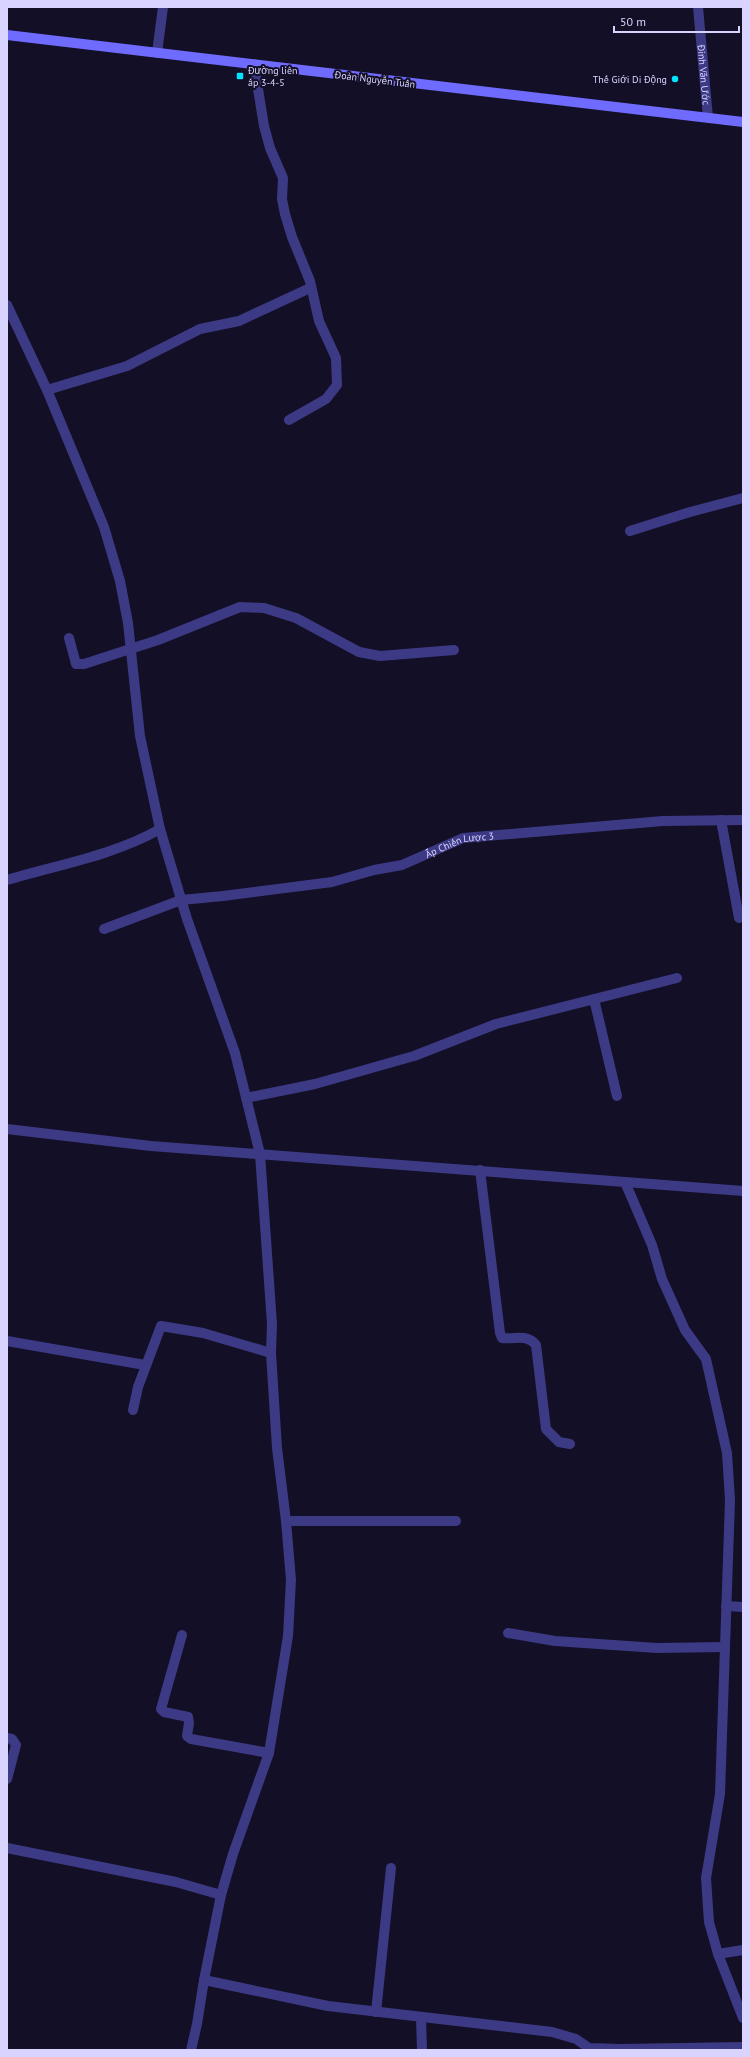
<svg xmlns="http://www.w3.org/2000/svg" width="750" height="2057" font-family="'PT Sans',sans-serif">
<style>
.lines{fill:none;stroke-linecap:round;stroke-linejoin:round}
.lane{stroke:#3d3a85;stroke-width:10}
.street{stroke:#3d3a85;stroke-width:10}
.secondary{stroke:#6f6bff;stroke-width:10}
.poi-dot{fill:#00e5ff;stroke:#130f26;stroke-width:1.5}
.labels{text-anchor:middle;stroke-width:4;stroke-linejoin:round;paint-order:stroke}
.poi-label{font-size:10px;fill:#d9d4ff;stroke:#130f26;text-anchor:start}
.street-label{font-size:10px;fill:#d9d4ff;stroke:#130f26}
</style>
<rect width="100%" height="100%" fill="#130f26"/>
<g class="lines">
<g class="lane">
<polyline points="721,820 739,918"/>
<path id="s1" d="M181 900 223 896 332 882 374 870 402 865 463 838 663 821 743 820"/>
<polyline points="376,2012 391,1868"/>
<polyline points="421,2017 422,2050"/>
</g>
<g class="street">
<path id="s2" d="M698 7 708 118"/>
<polyline points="157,53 163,7"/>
<polyline points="254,64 264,126 270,148 283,178 282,199 285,214 292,237 310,281 319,321 336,358 337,385 326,399 289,420"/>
<polyline points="7,305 47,390 104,527 120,581 128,623 140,736 160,829 187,919 235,1053 260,1154 272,1324 271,1353 277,1448 286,1521 291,1580 288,1636 269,1753 233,1854 221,1895 204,1980 197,2024 191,2050"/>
<polyline points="47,390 127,366 200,329 239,321 310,288"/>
<polyline points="630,531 690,512 743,498"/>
<polyline points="69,638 76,664 84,664 158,640 240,607 264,608 296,618 359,652 380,656 454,650"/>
<path d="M7 880C57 865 115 855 160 829"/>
<polyline points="104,929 181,900"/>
<polyline points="594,999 617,1096"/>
<polyline points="246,1098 315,1084 414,1056 496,1024 677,978"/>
<polyline points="7,1129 151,1146 625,1182 652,1245 662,1279 685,1330 706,1359 727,1453 730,1500 720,1794 706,1878 709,1922 718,1954 743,2018"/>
<path d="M480 1170 500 1333 502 1338C515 1340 527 1333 536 1345L546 1429 559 1442 570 1444"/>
<polyline points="625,1182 743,1191"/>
<polyline points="7,1341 145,1365"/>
<polyline points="133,1410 138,1387 161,1326 203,1333 271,1353"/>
<polyline points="286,1521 456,1521"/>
<polyline points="726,1606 743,1607"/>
<polyline points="508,1633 555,1641 657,1648 725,1647"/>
<polyline points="182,1635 161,1709 164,1712 188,1717 189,1723 187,1736 191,1739 269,1753"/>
<polyline points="7,1738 12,1739 16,1745 7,1779"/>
<polyline points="7,1848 176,1882 221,1895"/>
<polyline points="718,1954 743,1950"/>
<polyline points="204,1980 328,2006 552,2032 576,2039 589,2048 620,2049 743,2047"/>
</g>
<polyline class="secondary" points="7,35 743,122"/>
</g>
<g class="poi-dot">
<rect x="236" y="72" width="8" height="8" rx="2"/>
<circle cx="675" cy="79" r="4"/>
</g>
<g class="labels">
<g class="poi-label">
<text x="248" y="74">Đường liên<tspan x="248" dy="12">ấp 3-4-5</tspan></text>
<text x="667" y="83" text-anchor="end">Thế Giới Di Động</text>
</g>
<g class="street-label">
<text dy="4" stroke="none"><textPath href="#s2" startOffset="68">Đinh Văn Ước</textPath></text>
<text transform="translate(375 79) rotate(7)" y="4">Đoàn Nguyễn Tuấn</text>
<text dy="4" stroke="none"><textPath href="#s1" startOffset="286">Ấp Chiến Lược 3</textPath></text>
</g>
</g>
<rect width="750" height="2057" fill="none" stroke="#d9d4ff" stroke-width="16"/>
<path d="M614 26v6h125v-6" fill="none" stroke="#d9d4ff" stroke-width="2"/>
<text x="620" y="26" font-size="12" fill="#d9d4ff" stroke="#130f26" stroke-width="3" paint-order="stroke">50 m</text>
</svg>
